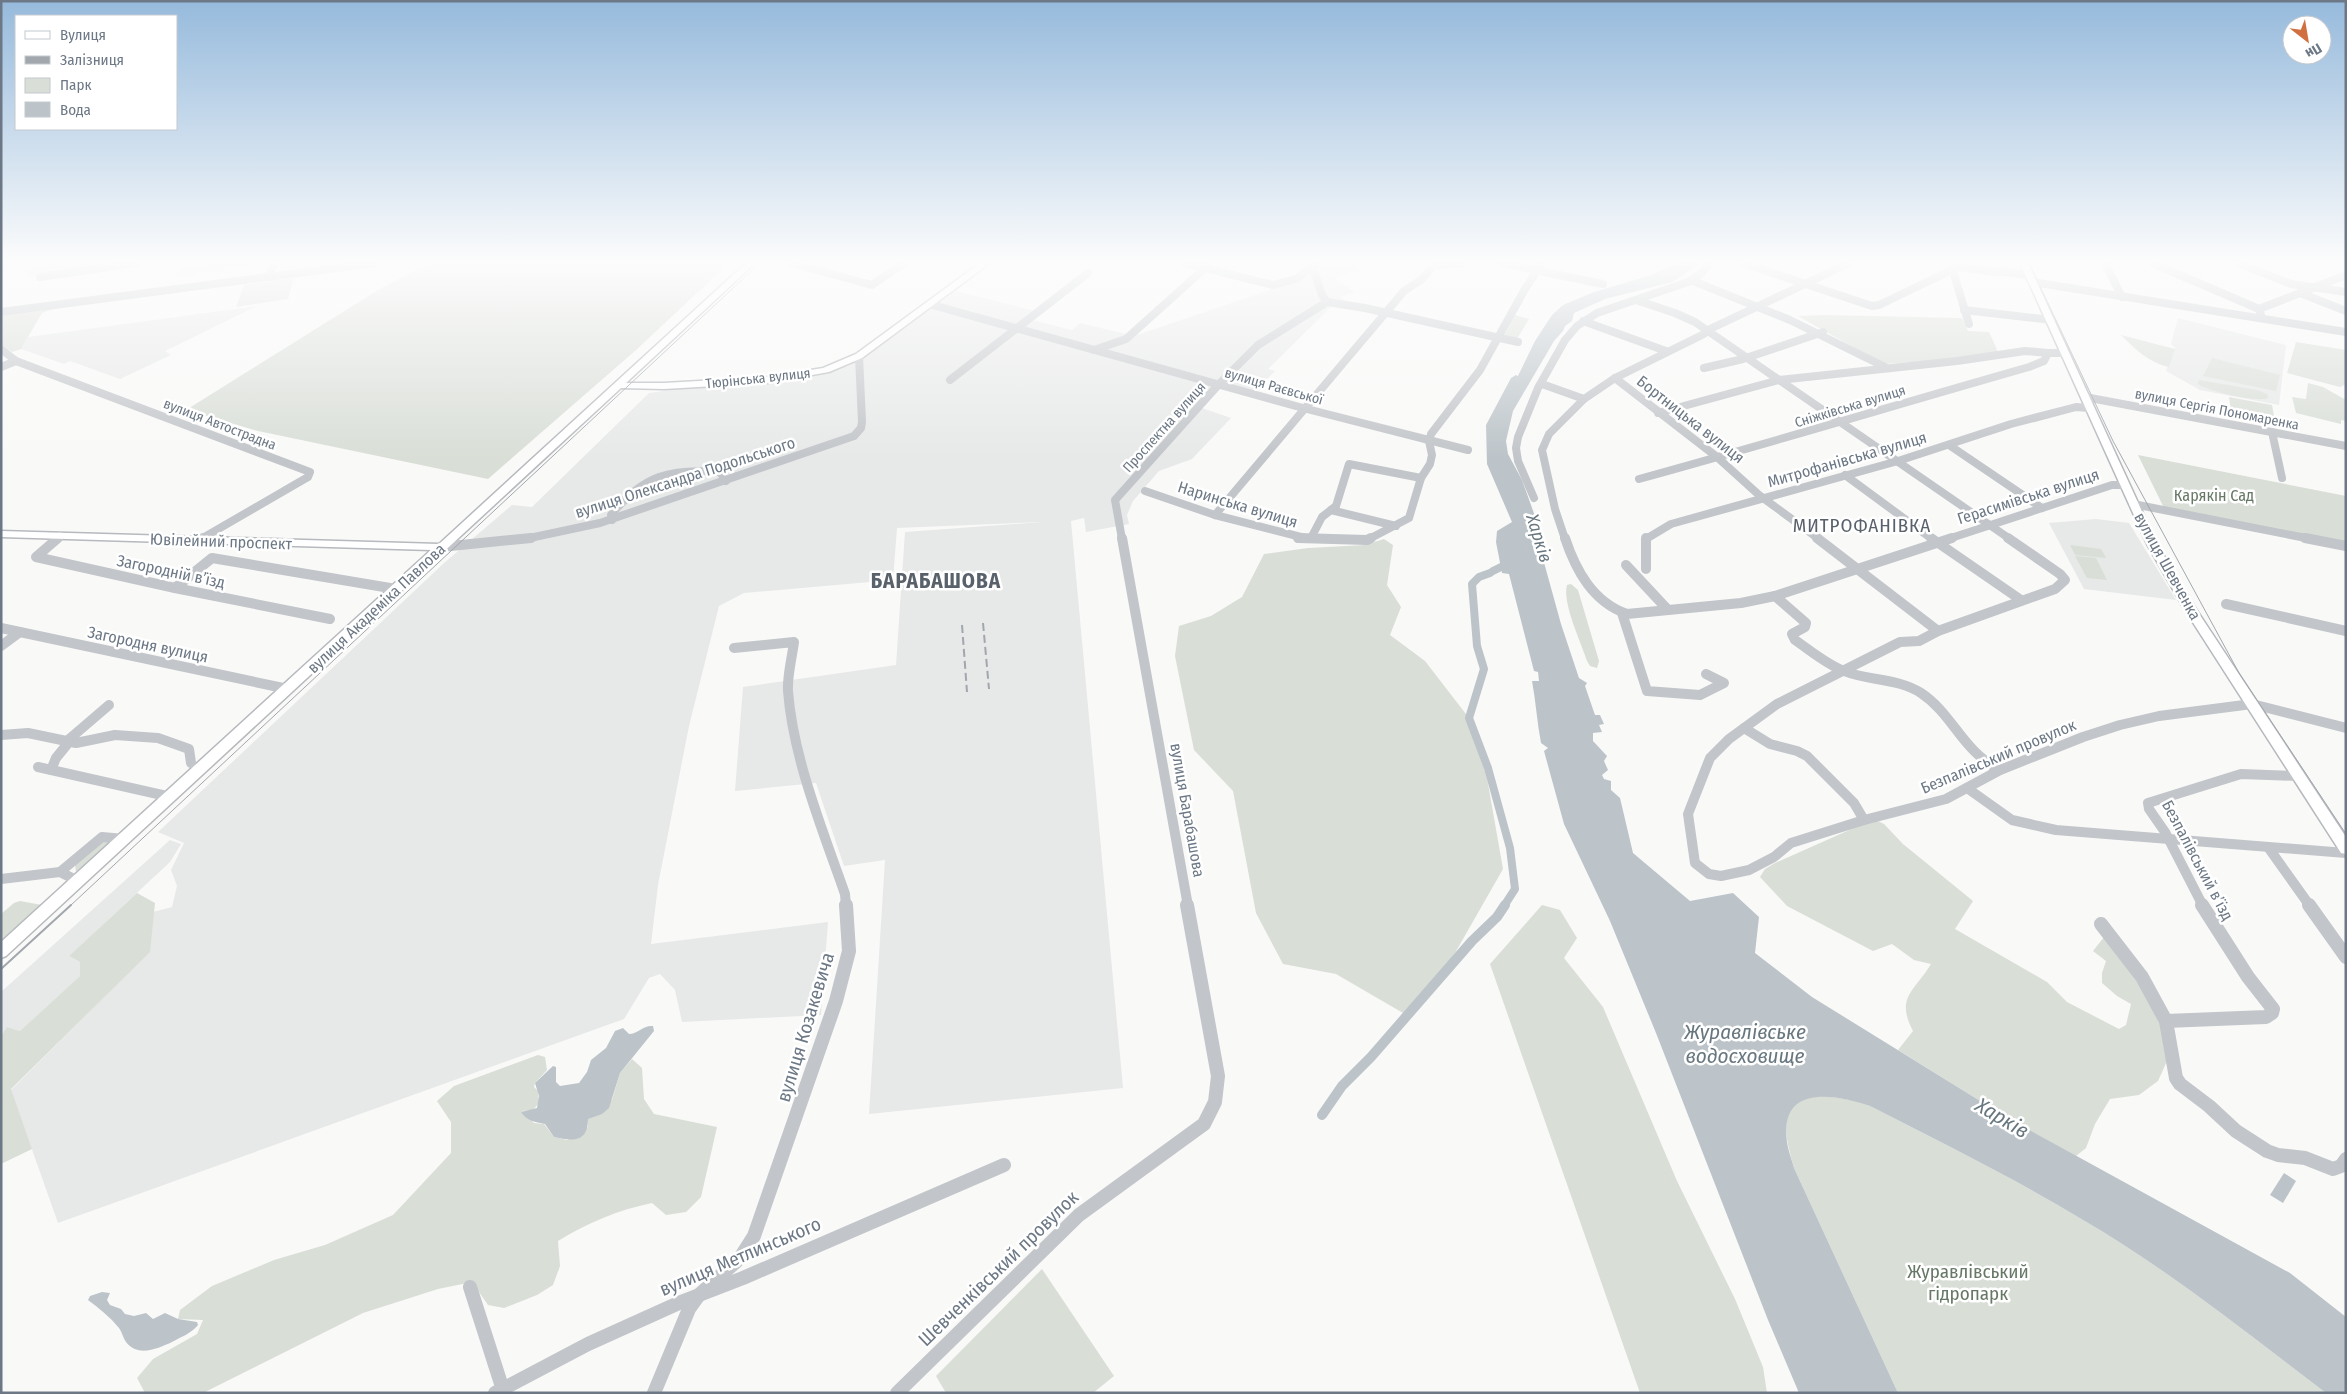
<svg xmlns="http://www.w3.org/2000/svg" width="2347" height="1394" font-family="'Fira Sans Condensed',sans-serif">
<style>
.built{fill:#e7e8e8}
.green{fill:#d9ded7}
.water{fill:#bcc4c9}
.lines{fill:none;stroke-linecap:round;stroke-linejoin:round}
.canal-far1{stroke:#bcc4c9;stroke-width:8}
.canal{stroke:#bcc4c9;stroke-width:10}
.river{fill:#bcc4c9;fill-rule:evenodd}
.major-casing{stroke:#b6b9bd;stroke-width:3}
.minor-far2{stroke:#c2c5c9;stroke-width:8}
.minor-far1{stroke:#c2c5c9;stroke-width:10}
.minor{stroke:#c2c5c9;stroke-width:14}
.major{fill:#fff;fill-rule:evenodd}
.tram-far1{stroke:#a2a7ad;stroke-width:1}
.tram{stroke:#a2a7ad;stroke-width:2}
.rail-far1{stroke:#a2a7ad;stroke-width:1;stroke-dasharray:5.5 3;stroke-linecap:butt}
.rail{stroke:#a2a7ad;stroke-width:2;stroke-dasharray:8 4;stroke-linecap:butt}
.labels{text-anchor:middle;stroke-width:5;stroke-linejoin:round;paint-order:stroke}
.far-street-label{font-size:14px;fill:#6c7885;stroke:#fff}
.street-label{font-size:16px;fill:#6c7885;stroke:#fff}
.park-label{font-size:16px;fill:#677866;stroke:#fff}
.water-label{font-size:18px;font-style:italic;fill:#68777f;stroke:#fff}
.quarter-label{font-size:19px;letter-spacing:1px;fill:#59616b;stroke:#fff}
.near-street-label{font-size:19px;fill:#6c7885;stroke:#fff}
.near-park-label{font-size:19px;fill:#677866;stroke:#fff}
.district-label{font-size:21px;font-weight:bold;letter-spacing:1px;fill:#59616b;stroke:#fff}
.near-water-label{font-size:21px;font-style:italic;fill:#68777f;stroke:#fff}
</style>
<rect width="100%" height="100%" fill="#f9f9f8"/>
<g class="built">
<polygon points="34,263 130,263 26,277"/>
<polygon points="209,263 257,263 257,265 176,276 181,267"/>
<polygon points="1319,263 1353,263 1361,269 1334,278 1355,292 1340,297 1345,300 1335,303 1268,369 1275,371 1252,394 1223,386 1202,408 1231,418 1192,459 1159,471 1133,501 1127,515 1129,524 1086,532 1084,518 1071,521 1123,1088 869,1114 885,860 844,866 816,783 735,791 743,687 896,665 905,532 1043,522 897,528 893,580 744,593 719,606 689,726 658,885 651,944 828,922 821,1015 682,1022 675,990 660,974 649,978 624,1019 58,1223 11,1090 149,952 153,912 172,907 177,886 171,870 184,843 158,832 443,564 512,505 532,507 649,393 678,389 757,384 792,379 848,366 868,354 956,291 1036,311 1028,319 1072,330 1080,323 1134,336 1302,279"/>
<polygon points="257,306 165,351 171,355 120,379 70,361 64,364 21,349 28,337"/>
<polygon points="2178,318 2286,345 2279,405 2200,390 2166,371 2175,348 2171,344"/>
<polygon points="2096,519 2129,523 2176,600 2084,589 2049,523"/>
<polygon points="170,840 181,844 170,862 69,956 80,962 80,976 20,1031 7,1027 1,1036 1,992"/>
</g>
<g class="green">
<polygon points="430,263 729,263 636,350 488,479 258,431 186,410 378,290"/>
<polygon points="294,278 288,299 236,307 244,285"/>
<polygon points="62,306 42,313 21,349 12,352 1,344 1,313"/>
<polygon points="1515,315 1529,319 1517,339 1504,336"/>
<polygon points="1824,315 1962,318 1968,331 1989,332 1998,352 1981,354 1961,359 1883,364 1798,316"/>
<path d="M2121 335 2175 349 2169 367C2149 363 2135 349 2121 335Z"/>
<polygon points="2296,342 2346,350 2346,384 2340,387 2287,373"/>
<polygon points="2212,358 2280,375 2276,391 2203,376"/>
<path d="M2199 380 2257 390 2267 394 2268 398C2258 403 2207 391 2198 384Z"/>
<polygon points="2308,383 2323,387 2346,400 2346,421 2341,420 2341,424 2296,413 2292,397 2306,399"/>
<polygon points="2229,397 2272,405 2276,426 2232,417"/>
<polygon points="2138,455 2346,496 2346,545 2165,510"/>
<polygon points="1384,539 1393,545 1387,585 1401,607 1390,635 1425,661 1469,718 1487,778 1503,869 1443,974 1403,1013 1336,974 1283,964 1256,913 1233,791 1194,750 1175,656 1179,626 1211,616 1242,597 1264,554 1308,548 1365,545"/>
<polygon points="2070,545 2101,549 2106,558 2075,555"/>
<polygon points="2075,556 2096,558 2107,580 2087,578"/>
<path d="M1571 584 1578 590 1599 661 1597 668 1590 666 1587 661C1581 642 1562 603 1567 585Z"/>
<path d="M1874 819 1884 824 1903 844 1973 901 1955 929 2047 982 2067 1002 2119 1029 2126 1025 2131 1004 2117 996 2102 983V973L2106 961 2093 951 2104 937 2166 1021 2167 1061 2158 1081 2139 1095 2110 1099 2095 1124 2086 1148 2076 1156 2011 1120 1898 1050 1913 1031C1895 997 1915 991 1931 964L1914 960 1892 944 1873 951 1787 906 1760 877 1765 869 1775 863Z"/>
<polygon points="103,841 110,842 76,872 75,865"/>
<polygon points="137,893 155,903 150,952 11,1089 32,1149 1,1164 1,1036 7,1027 20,1031 80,976 80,962 69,956"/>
<polygon points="20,901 42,905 1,946 1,914 14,903"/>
<polygon points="1542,905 1560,910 1577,938 1564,958 1603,1007 1677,1181 1735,1299 1763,1367 1767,1393 1640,1393 1490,964"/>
<path d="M538 1055 545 1057 547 1070 535 1083 534 1087 538 1091 539 1103 533 1110 522 1111 534 1123 544 1124 554 1137 567 1140 588 1127V1119L612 1100 620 1073 632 1059 642 1068 644 1099 654 1114 717 1127 701 1197 686 1212 666 1215 652 1203C618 1210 587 1223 558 1241L560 1266 553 1285 537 1295 504 1308 488 1305 472 1282 438 1289 363 1313 203 1393H145L137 1378 153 1359 197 1334 203 1320 178 1319 180 1310 212 1286 274 1260 325 1245 393 1215 451 1153V1122L437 1101 454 1086Z"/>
<path d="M1818 1095 1852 1100 1870 1106C1942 1143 2014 1178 2083 1220 2169 1270 2247 1333 2326 1393H1898L1794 1168C1789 1148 1777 1116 1799 1101 1804 1098 1813 1097 1818 1095Z"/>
<polygon points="1042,1269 1114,1376 1093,1393 946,1393 936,1376"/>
</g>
<g class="water">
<path d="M1675 263H1701L1672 282 1605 299 1574 313 1572 321 1565 326 1563 331 1554 341 1513 411 1506 441 1508 454 1522 480 1536 519 1540 548 1561 624 1579 678 1587 683 1585 686 1595 715H1600L1604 724 1599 725 1602 732 1593 733V741L1607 756 1604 761 1608 770 1602 775 1604 779 1611 781V790L1620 798 1633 853 1690 901 1733 893 1759 917 1755 953 1812 997 2011 1120 2290 1273 2346 1317V1393H2326C2247 1333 2169 1270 2083 1220 2014 1178 1942 1143 1870 1106 1834 1094 1779 1084 1787 1142 1788 1150 1792 1160 1794 1168L1898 1393H1799L1768 1320 1656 1033 1610 921 1564 824 1544 751 1548 748 1541 743C1537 723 1536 702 1532 681H1539L1538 672 1534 671 1509 574 1502 573 1496 542 1497 531 1517 519V512L1502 489 1493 456 1492 429 1535 341 1552 315 1563 305 1594 292 1652 275Z"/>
<path d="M653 1026 654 1031 620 1073 609 1108 602 1114 588 1119C588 1143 572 1141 554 1137L545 1124C535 1122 527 1121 521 1112L537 1108 539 1096 535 1083 553 1066 556 1067V1082L560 1086 579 1083 587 1072 591 1060 606 1048 615 1031 623 1028 629 1034C638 1034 643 1025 653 1026Z"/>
<polygon points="2284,1173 2296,1181 2283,1203 2270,1195"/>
<path d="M102 1292 110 1293 107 1300 110 1305 121 1309 125 1314 134 1316 146 1313 153 1319 165 1313 178 1319 197 1322 198 1325C192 1333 181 1337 172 1342 159 1348 138 1358 126 1342 123 1338 122 1332 119 1328 110 1317 99 1308 88 1300L90 1296Z"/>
</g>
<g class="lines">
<g class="canal-far1">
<polyline points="1493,571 1509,563"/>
<polyline points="1490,573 1479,577 1472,584 1477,646 1484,669 1469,718 1488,768 1510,848 1515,889 1504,906"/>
</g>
<polyline class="canal" points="1322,1115 1342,1086 1371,1057 1472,941 1497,917 1505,905"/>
<polygon class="river" points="1516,375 1521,378 1496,425 1497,464 1528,536 1523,539 1518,536 1487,464 1486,425 1511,378"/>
<g class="major-casing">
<g id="major">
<polygon points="1,263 7,263 1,268"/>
<polygon points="746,263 755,263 626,383 664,383 767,377 823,368 856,354 980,263 990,263 862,358 829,372 767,383 664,389 621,388 6,956 1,958 1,942 431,550 1,537 1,531 439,544"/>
<polygon points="2020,263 2028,263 2157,544 2194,606 2346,837 2346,854 2341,853 2183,607 2147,544"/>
</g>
</g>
<g class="minor-far2">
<polyline points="791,263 872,285 904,263"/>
<polyline points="1185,263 1273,285 1296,279 1317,263"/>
<polyline points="1502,263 1603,284"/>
<polyline points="1743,263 1872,306 1879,305 1958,267 1996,272"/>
<polyline points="2105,263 2122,297"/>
<polyline points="2152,263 2259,309"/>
<polyline points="2238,263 2291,284 2346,292"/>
<polyline points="1313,268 1322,295 1327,302 1365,308 1518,342"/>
<polyline points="1952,268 1969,324"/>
<polyline points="1989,270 2029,275"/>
<polyline points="40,277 136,263"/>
<polyline points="269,277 274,263"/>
<polyline points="1693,281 1790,320 1885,367"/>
<polyline points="2032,282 2346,332"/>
<polyline points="2300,293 2346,311"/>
<polyline points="1636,300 1675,313 1695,322 2010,539"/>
<polyline points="929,304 1303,408 1468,450"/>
<polyline points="1964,310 2051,320"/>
<polyline points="1,312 374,263"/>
<polyline points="2261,315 2259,309 2346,275"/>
<polyline points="1583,321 1666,351"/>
<polyline points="1,349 16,361 310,472 308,477 201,539"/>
<polyline points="1094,350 1126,339 1204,269 1204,263"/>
<polyline points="1,367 16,361"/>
<polyline points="1704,368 1743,359 1823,332"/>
<polyline points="1615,378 1717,457 1759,495 1819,539"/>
<polyline points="950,380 1088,273"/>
<polyline points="1542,384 1584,399"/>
<polyline points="2085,397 2346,446"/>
<polyline points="1658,413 1779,380 1957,361 2025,351 2048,353"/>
<polyline points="2272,432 2282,478"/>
<polyline points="1949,445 2042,508"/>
<polyline points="1845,475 1932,539"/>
<path d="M1639 479C1770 443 1899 404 2029 367L2044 361 2048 353H2063"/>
<polyline points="1145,491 1215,515 1309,539"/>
<polyline points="1534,498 1518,461 1516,448 1518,437 1538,388 1565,340 1577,326 1597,313 1688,282 1700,274 1710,263"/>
<polyline points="2133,504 2311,539"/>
<polyline points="1331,510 1396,526"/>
<polyline points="1215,515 1404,291 1421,280 1434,265 1461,263"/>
<path d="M612 520 611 515C643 475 671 468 720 472L726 481"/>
<polyline points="1311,538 1322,517 1336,506 1349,464 1421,478"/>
<polyline points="56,539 60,536"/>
<polyline points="525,539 600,523 854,436 861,428 862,422 859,356"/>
<polyline points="1122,539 1115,500 1219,384 1258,345 1327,302"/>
<polyline points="1369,539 1409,518 1421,478 1430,464 1432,455 1429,441 1431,434 1480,370 1525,289 1542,263"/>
<polyline points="1565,539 1555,509 1542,450 1549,434 1584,399 1615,378 1704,334 1710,329 1849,263"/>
<polyline points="1646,539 1671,524 1898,461 2011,424 2076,407 2089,408"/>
<polyline points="1948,539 2112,485 2125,485"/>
</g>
<g class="minor-far1">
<polyline points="58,538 36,557 175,588 330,619"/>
<polyline points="1122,538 1188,906"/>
<polyline points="1298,538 1367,540 1371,538"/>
<path d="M1565 538C1576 571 1593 602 1627 614L1741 603 1775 596 1952 538"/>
<polyline points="1817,538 1938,631"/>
<polyline points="1931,538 2021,600"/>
<polyline points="2008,538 2060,574 2065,580 2055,589 1938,631 1919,641 1900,642 1777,704 1729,739 1710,758 1688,814 1695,863 1709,874 1721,876 1749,870 1774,857 1791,843 1864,820 1946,799 2000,770 2083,737 2120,725 2159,716 2252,704 2346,728"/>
<polyline points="2305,538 2346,546"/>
<polyline points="199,540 203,538"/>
<polyline points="441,547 531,538"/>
<polyline points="1626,565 1668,610"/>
<polyline points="1646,569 1646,538"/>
<polyline points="175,588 212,558 396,589"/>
<path d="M1775 596 1806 623 1805 627 1792 634 1795 640C1811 651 1826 664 1844 671 1868 681 1898 678 1921 693 1953 714 1962 751 2000 770"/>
<polyline points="2226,604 2346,631"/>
<polyline points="1622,613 1647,691 1700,695 1724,683 1706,674"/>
<polyline points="1,628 288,689"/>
<polyline points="1,646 20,632"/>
<path d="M734 648 794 642C792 658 787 676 788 691 793 758 823 831 845 894L846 906"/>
<polyline points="1744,728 1770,744 1797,751 1807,756 1854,803 1864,820"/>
<polyline points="1,735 28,733 76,743 115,735 158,738 189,749 191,763"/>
<polyline points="67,741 109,705"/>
<polyline points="38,767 171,797"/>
<polyline points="51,770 56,758 69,742"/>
<polyline points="1967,788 2012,820 2056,830 2346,853"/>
<polyline points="2268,847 2310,906"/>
<polyline points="60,872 102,837 124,839"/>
<polyline points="1,879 60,872 78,881"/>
<polyline points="2203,906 2165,832 2149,809 2148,803 2241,774 2298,776"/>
</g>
<g class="minor">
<polyline points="2309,905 2346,957"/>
<polyline points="2101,924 2142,977 2166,1021 2176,1078 2180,1084 2209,1106 2236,1131 2267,1151 2278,1155 2305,1158 2333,1169 2341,1166 2346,1159"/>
<polyline points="2166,1021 2266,1017 2272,1013 2273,1009 2248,977 2202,905"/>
<polyline points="470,1287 504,1393"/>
<polyline points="495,1393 588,1344 681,1302 743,1278 1004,1165"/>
<polyline points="654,1393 689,1309 699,1295 740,1258 754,1236 836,1001 849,951 846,905"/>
<polyline points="897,1393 1079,1215 1204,1124 1215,1102 1218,1076 1187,905"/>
</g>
<use href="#major" class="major"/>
<g class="tram-far1">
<polyline points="2029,263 2113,441 2239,673 2346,834"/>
<polyline points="70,906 760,263"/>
</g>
<polyline class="tram" points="1,969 71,905"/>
<polyline class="rail-far1" points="1375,267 1386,263"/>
<g class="rail">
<polyline points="983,623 989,689"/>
<polyline points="962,625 967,692"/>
</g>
</g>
<linearGradient id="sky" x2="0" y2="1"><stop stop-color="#96badc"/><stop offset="0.57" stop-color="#fcfcfc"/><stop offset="1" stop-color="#fcfcfc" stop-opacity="0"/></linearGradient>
<rect width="2347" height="459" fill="url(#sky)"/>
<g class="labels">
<g class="far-street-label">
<text transform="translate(758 378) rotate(-6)" y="5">Тюрінська вулиця</text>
<text transform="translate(1274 386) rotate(16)" y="5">вулиця Раєвської</text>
<text transform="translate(1850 406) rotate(-17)" y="5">Сніжківська вулиця</text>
<text transform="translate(2217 409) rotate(11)" y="5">вулиця Сергія Пономаренка</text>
<text transform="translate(220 424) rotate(21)" y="5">вулиця Автострадна</text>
<text transform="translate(1164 427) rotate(-48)" y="5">Проспектна вулиця</text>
</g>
<g class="street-label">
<text transform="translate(1691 419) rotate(38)" y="6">Бортницька вулиця</text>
<text transform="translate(1847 459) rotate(-16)" y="6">Митрофанівська вулиця</text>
<text transform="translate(685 477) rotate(-18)" y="6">вулиця Олександра Подольського</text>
<text transform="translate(2028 496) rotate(-18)" y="6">Герасимівська вулиця</text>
<text transform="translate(1238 504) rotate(17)" y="6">Наринська вулиця</text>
<text transform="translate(221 541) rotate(2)" y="6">Ювілейний проспект</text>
<text transform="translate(2168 566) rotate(61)" y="6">вулиця Шевченка</text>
<text transform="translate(171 571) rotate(12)" y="6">Загородній вʼїзд</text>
<text transform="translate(376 608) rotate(-43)" y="6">вулиця Академіка Павлова</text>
<text transform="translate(148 644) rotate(12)" y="6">Загородня вулиця</text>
<text transform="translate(1998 756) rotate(-23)" y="6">Безпалівський провулок</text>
<text transform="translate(1188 810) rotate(80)" y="6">вулиця Барабашова</text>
<text transform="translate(2198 860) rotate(62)" y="6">Безпалівський в’їзд</text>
</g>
<g class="park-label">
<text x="2214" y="501">Карякін Сад</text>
</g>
<g class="water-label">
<text transform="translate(1539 538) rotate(73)" y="6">Харків</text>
</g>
<g class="quarter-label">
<text x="1862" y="532">МИТРОФАНІВКА</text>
</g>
<g class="near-street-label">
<text transform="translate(805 1027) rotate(-73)" y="7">вулиця Козакевича</text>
<text transform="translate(740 1256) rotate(-23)" y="7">вулиця Метлинського</text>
<text transform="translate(998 1268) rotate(-44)" y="7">Шевченківський провулок</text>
</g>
<g class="near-park-label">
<text x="1968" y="1278">Журавлівський<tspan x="1968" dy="22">гідропарк</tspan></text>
</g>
<g class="district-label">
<text x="936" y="588">БАРАБАШОВА</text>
</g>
<g class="near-water-label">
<text x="1745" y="1039">Журавлівське<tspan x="1745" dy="24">водосховище</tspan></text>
<text transform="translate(2002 1118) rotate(31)" y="7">Харків</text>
</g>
</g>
<rect width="2347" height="1394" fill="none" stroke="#6c7885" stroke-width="5"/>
<rect x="15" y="15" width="162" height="115" fill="#ffffff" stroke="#c4c9ce"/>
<rect x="25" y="31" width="25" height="8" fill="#ffffff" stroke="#c4c9ce"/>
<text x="60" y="40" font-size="15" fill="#6c7885">Вулиця</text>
<rect x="25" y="56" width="25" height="8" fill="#a2a7ad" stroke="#c4c9ce"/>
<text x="60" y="65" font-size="15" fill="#6c7885">Залізниця</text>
<rect x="25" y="78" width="25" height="15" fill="#d9ded7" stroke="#c4c9ce"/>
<text x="60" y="90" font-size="15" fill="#6c7885">Парк</text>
<rect x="25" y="102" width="25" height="15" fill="#bcc4c9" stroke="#c4c9ce"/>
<text x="60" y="115" font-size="15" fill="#6c7885">Вода</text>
<g transform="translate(2307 40) rotate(149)"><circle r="24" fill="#ffffff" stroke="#c4c9ce"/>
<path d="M0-4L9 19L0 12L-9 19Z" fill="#d07041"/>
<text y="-8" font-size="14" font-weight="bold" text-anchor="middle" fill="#6c7885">Пн</text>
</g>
</svg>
